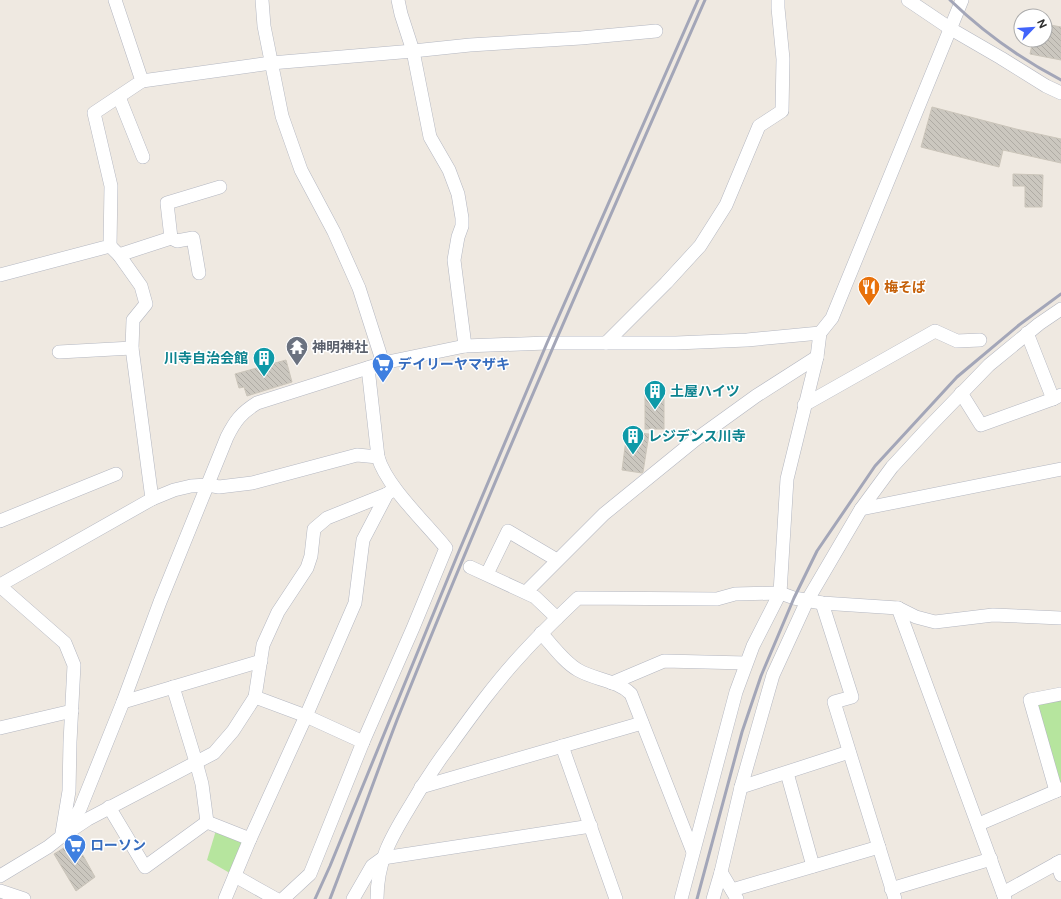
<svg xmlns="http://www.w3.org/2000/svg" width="1061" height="899" font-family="Figtree,'Noto Sans JP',sans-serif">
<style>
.grass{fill:#b6e59e}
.building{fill:url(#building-back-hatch);stroke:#cbc5ba}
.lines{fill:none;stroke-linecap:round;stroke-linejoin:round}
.minor-casing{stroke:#b4b7c1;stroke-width:14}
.minor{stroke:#fff;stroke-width:13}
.rail{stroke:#a3a6b8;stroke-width:3}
.labels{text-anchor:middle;stroke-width:3;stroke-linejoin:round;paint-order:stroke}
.food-label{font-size:14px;font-weight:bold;fill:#c56008;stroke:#fff;text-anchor:start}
.worship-label{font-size:14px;font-weight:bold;fill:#5b616d;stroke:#fff;text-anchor:start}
.culture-label{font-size:14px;font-weight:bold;fill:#0d838f;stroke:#fff;text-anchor:start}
.shop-label{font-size:14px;font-weight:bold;fill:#366cbe;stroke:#fff;text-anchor:start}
</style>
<defs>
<pattern id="building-back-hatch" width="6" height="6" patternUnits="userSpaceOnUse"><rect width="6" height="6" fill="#cbc7bf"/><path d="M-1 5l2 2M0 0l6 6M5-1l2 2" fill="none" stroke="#afaba4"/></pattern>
</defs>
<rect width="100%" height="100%" fill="#efe9e1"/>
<g class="grass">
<polygon points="1061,694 1061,789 1030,700"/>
<polygon points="217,827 250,839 235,876 207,860"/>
</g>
<g class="building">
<polygon points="1045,24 1061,27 1061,60 1030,54 1033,40 1045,40"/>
<polygon points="932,107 1016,129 1061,139 1061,163 1003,150 999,167 921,147"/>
<polygon points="1013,174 1043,175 1042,207 1025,207 1025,186 1013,186"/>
<polygon points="286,360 292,382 247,396 244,387 239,388 235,374"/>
<rect x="645" y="394" width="19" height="35"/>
<polygon points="627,432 649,434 643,472 642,473 622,470"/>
<polygon points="75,841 95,877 76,891 54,854"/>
</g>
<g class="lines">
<g class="minor-casing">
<g id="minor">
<polyline points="262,0 264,26 282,116 301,170 334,232 359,288 383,363"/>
<polyline points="398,0 401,14 413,51 430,137 449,170 458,194 462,218 462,226 458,237 454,260 465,346"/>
<polyline points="908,0 951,29 1001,58 1046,86 1061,93"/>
<polyline points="142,81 271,63 413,51 470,45 581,38 656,31"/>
<polyline points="119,97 143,157"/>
<polyline points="171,238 177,241 193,238 199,273"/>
<polyline points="110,246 119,255 141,286 146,304 133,320 132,348 152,499"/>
<polyline points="119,255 171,238 167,203 220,187"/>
<polyline points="0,275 110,246 111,186 94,113 142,81 115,0"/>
<polyline points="1027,333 1053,399"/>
<polyline points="606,343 666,283 700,246 726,205 759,126 782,111 783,59 778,8 778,0"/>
<polyline points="59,352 132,348"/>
<polyline points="961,393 981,425 1053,399 1061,395"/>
<polyline points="804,405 935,331 957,341 980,340"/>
<polyline points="861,509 1061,469"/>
<polyline points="0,521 116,474"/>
<polyline points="470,567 535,597 557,618"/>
<polyline points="487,574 508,531 557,560"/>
<polyline points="0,585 152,499 174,490 191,486 208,485 219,487 252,483 357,455 378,457 368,368"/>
<polyline points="0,586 65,643 74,665 70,742 69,791 62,833"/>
<polyline points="526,592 604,514 695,440 756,396 817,357"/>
<polyline points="822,603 852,697 834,702 895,899"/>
<polyline points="898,608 916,617 935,622 993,615 1061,618"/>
<path d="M541 633C552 645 564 662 578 670 595 680 617 680 631 694L693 852"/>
<polyline points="612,683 664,661 746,663"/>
<polyline points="173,687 196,762 202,784 207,822"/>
<polyline points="255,697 306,716 363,742"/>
<polyline points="123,702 261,661"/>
<polyline points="0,728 72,711"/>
<polyline points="562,746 616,899"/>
<polyline points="787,773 813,866"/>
<polyline points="421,787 642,723"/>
<polyline points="741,787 849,752"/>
<polyline points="1056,791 1030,700 1061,694"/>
<polyline points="109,807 145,867 207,822 250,839"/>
<polyline points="979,824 1061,789"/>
<polyline points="67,833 88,819 214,753 233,731 255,697 263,645 278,612 307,568 311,556 314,529 327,518 387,494"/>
<polyline points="1057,863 1061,875"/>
<path d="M0 876 48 847 62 836 80 809 123 702 160 602 227 437C235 421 241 413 257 403L383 363 465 346 547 343H676L747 340 820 333"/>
<polyline points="235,876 276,899"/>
<polyline points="891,889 991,859"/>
<polyline points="732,890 879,847"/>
<polyline points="0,891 24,899"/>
<polyline points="1003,893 1061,861"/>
<polyline points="225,899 250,839 306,716 355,603 363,540 387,494 390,492"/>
<path d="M283 899 310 874 363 742 413 628 446 548C426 523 386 486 378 457"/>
<polyline points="353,899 372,866 383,858 591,826"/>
<path d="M377 899C377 862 390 839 409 808 421 787 434 767 449 747 472 715 495 683 522 654 540 634 559 616 578 598L717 599 735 594 780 593 794 598 822 603 898 608 1005 899"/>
<polyline points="681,899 736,692 753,646 780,593 787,479 817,357 820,333 832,318 962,0"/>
<polyline points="713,899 721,872"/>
<polyline points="737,899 721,872 741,787 773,675 807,601 861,509 892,467 928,428 989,365 1039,324 1061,309"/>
</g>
</g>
<use href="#minor" class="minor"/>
<g class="rail">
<path d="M950 0C982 31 1021 59 1061 80"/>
<polyline points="315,899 330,866 457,556 547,343 698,0"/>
<path d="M330 899C353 840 374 780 397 720 494 478 600 239 705 0"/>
<polyline points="697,899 742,732 761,676 794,598 817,551 875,466 957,377 1019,325 1061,294"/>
</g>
</g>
<defs>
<g id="restaurant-pin" transform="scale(1.15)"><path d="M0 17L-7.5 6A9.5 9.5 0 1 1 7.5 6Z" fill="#e8710a" stroke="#fff"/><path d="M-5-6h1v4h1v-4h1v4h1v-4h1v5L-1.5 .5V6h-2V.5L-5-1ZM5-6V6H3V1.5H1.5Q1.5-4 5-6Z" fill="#fff"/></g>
<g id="temple-pin" transform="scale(1.15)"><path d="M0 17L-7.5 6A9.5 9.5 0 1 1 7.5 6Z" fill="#6b7280" stroke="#fff"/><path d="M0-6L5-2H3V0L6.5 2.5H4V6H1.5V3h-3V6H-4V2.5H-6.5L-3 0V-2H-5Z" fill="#fff"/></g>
<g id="building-pin" transform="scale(1.15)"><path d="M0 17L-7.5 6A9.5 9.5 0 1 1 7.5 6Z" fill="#0f9aa8" stroke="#fff"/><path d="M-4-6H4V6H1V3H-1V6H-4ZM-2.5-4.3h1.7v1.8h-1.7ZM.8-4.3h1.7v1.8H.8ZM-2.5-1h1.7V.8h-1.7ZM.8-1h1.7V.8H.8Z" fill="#fff"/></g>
<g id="supermarket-pin" transform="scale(1.15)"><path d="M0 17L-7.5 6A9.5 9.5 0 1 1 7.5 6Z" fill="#3f7fe0" stroke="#fff"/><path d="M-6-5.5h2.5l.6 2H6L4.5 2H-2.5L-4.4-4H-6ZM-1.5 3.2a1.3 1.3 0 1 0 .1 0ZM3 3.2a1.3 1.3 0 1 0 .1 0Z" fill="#fff"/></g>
</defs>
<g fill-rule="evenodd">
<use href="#restaurant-pin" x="869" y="287"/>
<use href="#temple-pin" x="297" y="347"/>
<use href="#building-pin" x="264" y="358"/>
<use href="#supermarket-pin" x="383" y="364"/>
<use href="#building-pin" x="655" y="391"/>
<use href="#building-pin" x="633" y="436"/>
<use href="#supermarket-pin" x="75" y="845"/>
</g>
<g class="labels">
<g class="food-label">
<text x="884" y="292">梅そば</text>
</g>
<g class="worship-label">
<text x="312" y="352">神明神社</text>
</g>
<g class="culture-label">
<text x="248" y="363" text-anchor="end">川寺自治会館</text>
<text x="670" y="396">土屋ハイツ</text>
<text x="648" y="441">レジデンス川寺</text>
</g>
<g class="shop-label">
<text x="398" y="369">デイリーヤマザキ</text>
<text x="90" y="850">ローソン</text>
</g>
</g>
<g transform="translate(1033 28) rotate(65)"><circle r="19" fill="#ffffff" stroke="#ababab"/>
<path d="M0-3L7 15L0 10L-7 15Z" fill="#4264fb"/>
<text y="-6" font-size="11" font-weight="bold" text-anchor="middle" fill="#2e2e2e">N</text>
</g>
</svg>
